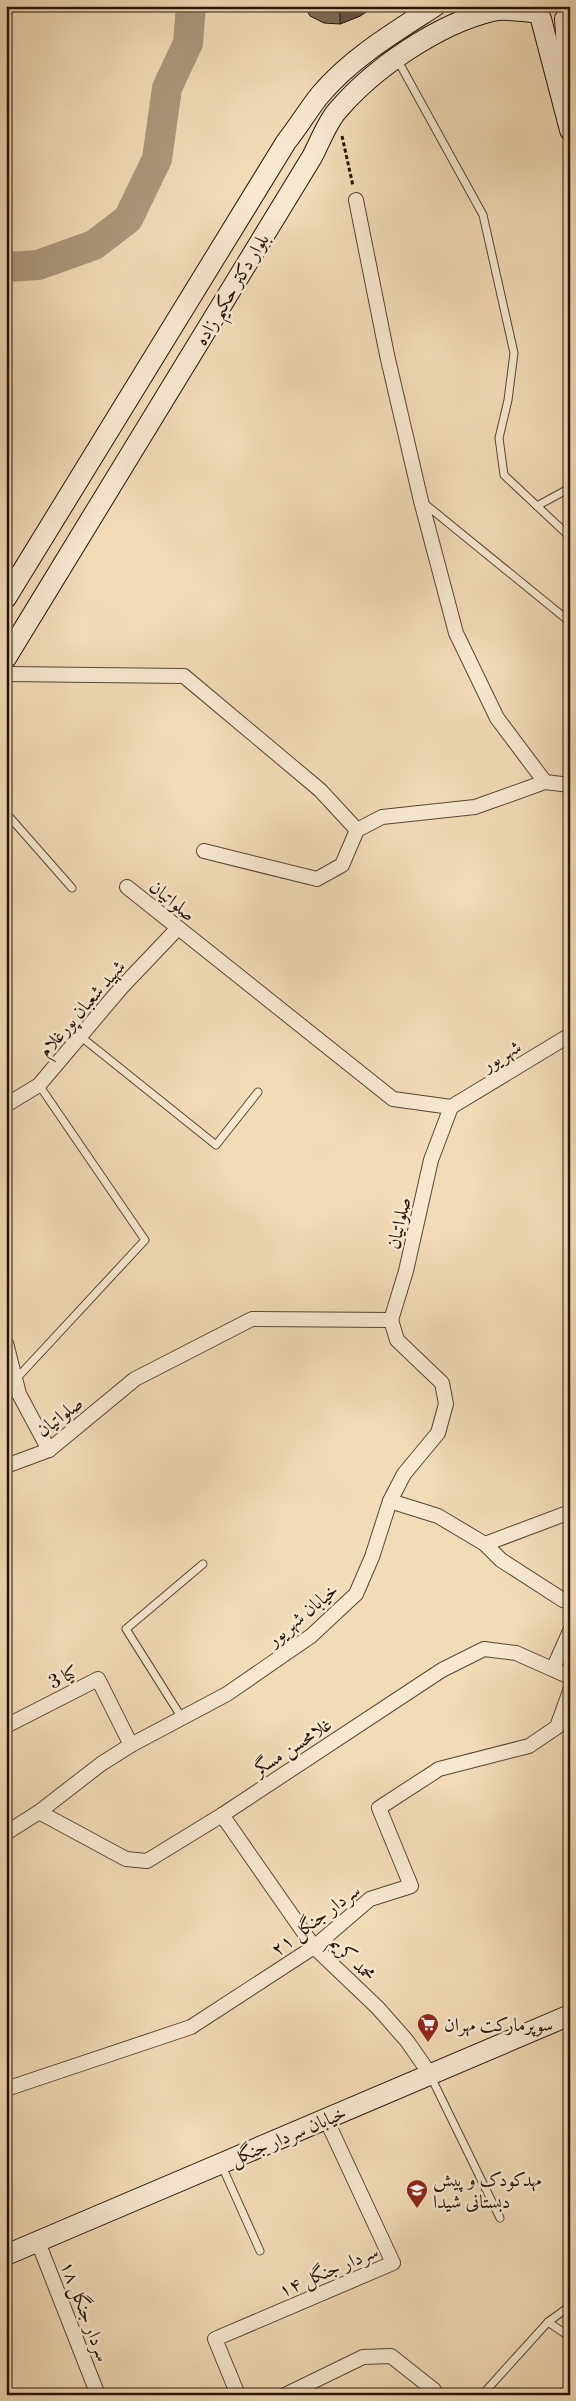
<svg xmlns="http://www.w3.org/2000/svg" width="576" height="2401" font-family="'Libre Bodoni',Amiri,serif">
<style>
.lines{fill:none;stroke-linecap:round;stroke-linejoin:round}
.river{stroke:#ad977c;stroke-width:30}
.service-casing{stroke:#594534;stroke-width:9}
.minor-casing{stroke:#594534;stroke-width:16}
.secondary-casing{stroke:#261308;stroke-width:22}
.path{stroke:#261308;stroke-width:3;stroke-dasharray:4 2.5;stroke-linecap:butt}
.service{stroke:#f7e8d0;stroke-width:7}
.minor{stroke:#f7e8d0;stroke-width:14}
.secondary{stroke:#f7e8d0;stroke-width:20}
.wall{fill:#7c6a55;stroke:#261308}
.shaded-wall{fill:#655645;stroke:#261308}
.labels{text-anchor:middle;stroke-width:5;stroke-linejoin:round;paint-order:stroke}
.street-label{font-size:19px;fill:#261308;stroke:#f7e8d0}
.poi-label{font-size:19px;fill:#261308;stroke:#f7e8d0;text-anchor:start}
</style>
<rect width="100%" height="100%" fill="#f2dbb7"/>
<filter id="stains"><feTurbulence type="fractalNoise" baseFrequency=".004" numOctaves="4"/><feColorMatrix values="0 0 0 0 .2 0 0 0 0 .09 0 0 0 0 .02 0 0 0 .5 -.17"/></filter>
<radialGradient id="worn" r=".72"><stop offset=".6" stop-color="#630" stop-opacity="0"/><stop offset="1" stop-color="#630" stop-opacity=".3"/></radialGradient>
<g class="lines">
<polyline class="river" points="6,267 38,265 94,245 128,219 157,159 167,88 188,43 191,6"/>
<g class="service-casing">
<g id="service">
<polyline points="397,59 483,215 514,353 508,400 499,438 504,475 570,537"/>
<polyline points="425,504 570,622"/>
<polyline points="537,506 570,488"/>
<polyline points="6,813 72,888"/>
<polyline points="80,1036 216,1145 258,1092"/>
<polyline points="16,1379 145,1240 39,1085"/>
<polyline points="182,1718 126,1629 203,1564"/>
<polyline points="431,2077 500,2218"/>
<polyline points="221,2164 260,2251"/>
<polyline points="548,2322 570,2337"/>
<polyline points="482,2395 548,2322 570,2306"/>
</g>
</g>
<g class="minor-casing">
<g id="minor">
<polyline points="356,200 387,355 421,501 456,633 497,718 545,782"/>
<polyline points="6,674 184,676 320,790 357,830"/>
<polyline points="204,851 317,879 342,865 357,830 382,817 475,807 545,782 570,785"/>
<polyline points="6,1105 39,1085 121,988 178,928"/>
<polyline points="451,1107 570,1035"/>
<polyline points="6,1343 19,1394 49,1450"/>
<polyline points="6,1466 49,1450 135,1379 252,1319 391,1320 406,1271 431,1160 451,1107 393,1099 127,887"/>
<polyline points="390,1501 438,1516 485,1544 501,1560 563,1600 570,1602"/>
<polyline points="485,1544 570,1512"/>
<polyline points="553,1669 570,1631"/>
<polyline points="6,1726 98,1679 131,1745"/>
<polyline points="39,1812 126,1859 147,1861 222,1815 442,1670 484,1649 516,1653 570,1677"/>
<polyline points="222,1815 314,1947 378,2008 407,2041 430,2074"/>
<polyline points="6,1833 39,1812 101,1764 131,1745 227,1694 311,1636 356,1594 372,1557 390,1501 404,1474 438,1433 446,1404 442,1383 397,1340 391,1320"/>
<polyline points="6,2089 191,2027 314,1947 370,1899 411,1886 379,1808 439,1769 529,1746 557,1727 570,1691"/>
<polyline points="38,2242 98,2395"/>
<polyline points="238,2395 215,2339 393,2263 326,2119"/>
<polyline points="285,2395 363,2357 391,2356 434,2390"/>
</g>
</g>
<g class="secondary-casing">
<g id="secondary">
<polyline points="541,19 570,130"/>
<polyline points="565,19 570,88"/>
<path d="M6 598 286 142C298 127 308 110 320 95 351 58 395 32 435 6"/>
<path d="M6 658 312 157C320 142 327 122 338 110 374 68 438 24 492 11 504 8 519 11 531 12"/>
<polyline points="6,2255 570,2015"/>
</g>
</g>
<polyline class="path" points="342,136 353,186"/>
<use href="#service" class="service"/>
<use href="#minor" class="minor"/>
<use href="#secondary" class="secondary"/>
</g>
<polygon class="wall" points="304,6 375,6 360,16 340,24 324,23 310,16"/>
<polygon class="shaded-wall" points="340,6 375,6 360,16 340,24"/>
<defs>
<g id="supermarket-pin" transform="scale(1.125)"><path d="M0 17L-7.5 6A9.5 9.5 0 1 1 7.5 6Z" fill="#8f2418" stroke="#f7e8d0"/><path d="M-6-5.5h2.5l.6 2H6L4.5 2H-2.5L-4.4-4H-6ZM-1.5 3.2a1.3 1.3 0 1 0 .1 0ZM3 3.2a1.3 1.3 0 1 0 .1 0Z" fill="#fff"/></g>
<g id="school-pin" transform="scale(1.125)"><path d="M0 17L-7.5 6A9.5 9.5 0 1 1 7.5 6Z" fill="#8f2418" stroke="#f7e8d0"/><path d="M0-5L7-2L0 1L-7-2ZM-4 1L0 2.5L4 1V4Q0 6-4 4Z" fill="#fff"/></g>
</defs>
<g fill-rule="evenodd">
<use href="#supermarket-pin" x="428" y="2024"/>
<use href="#school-pin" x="417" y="2190"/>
</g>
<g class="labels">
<g class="street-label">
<text transform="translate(231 289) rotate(-59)" y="7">بلوار دکتر حکیم زاده</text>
<text transform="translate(173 900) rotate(39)" y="7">صلواتیان</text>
<text transform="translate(81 1008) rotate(-49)" y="7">شهید شعبان پورغلام</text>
<text transform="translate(501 1055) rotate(-31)" y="7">شهریور</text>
<text transform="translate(398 1223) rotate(-77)" y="7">صلواتیان</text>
<text transform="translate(59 1416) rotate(-38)" y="7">صلواتیان</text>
<text transform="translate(302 1614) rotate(-40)" y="7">خیابان شهریور</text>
<text transform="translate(63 1676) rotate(-27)" y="7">کیا 3</text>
<text transform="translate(292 1746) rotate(-33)" y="7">غلامحسن مسگر</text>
<text transform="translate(315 1919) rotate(-37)" y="7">سردار جنگل ۲۱</text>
<text transform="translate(353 1958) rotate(44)" y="7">محمد کریم</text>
<text transform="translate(288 2135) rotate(-23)" y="7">خیابان سردار جنگل</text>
<text transform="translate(328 2270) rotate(-23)" y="7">سردار جنگل ۱۴</text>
<text transform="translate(86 2311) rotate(69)" y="7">سردار جنگل ۱۸</text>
</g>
<g class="poi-label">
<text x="444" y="2031">سوپرمارکت مهران</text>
<text x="433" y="2186">مهدکودک و پیش<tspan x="433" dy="22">دبستانی شیدا</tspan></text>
</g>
</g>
<rect width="576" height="2401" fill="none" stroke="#f2dbb7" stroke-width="25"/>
<rect x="8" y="8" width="561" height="2386" fill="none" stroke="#261308" stroke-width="2.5"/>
<rect x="12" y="12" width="551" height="2376" fill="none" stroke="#261308"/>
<rect width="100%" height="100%" filter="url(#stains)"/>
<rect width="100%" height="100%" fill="url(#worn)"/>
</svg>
